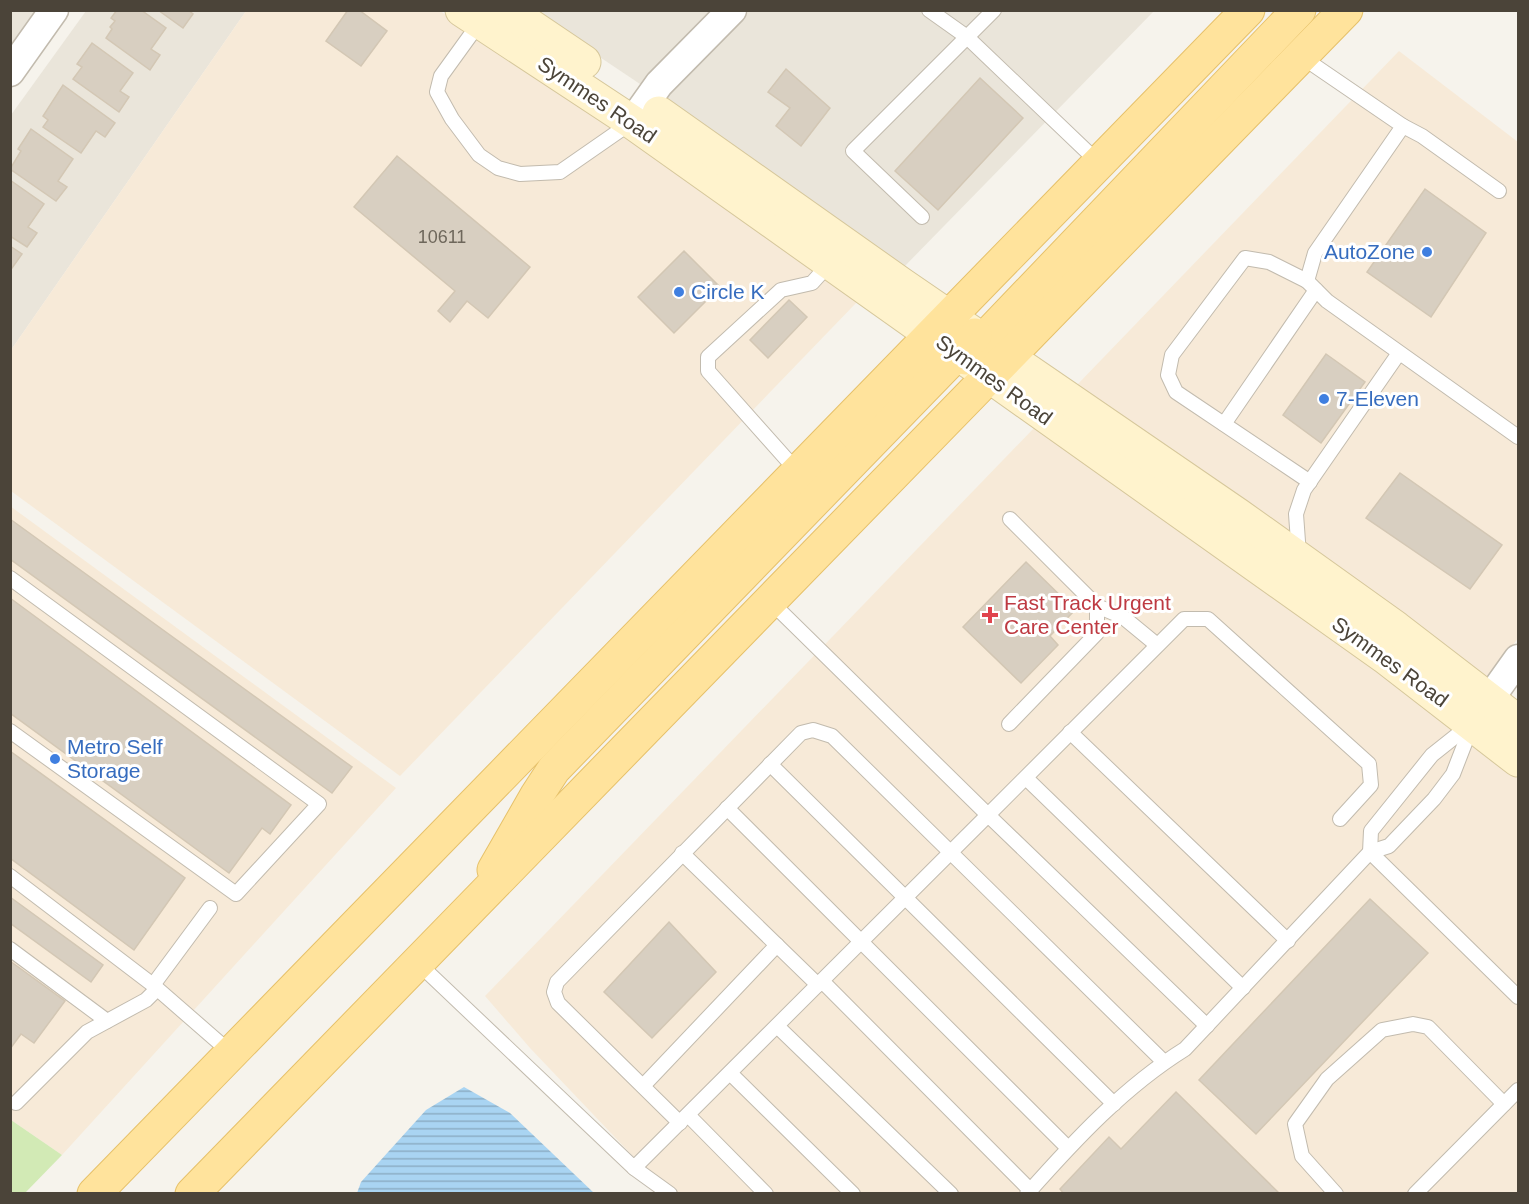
<svg xmlns="http://www.w3.org/2000/svg" width="1529" height="1204" font-family="Arial,sans-serif">
<style>
.residential{fill:#eae5da}
.commercial{fill:#f7ead8}
.green{fill:#d2eab5}
.water{fill:url(#water-rules)}
.building{fill:#d8cfc1;stroke:#d3c7b4;stroke-width:1.5}
.lines{fill:none;stroke-linecap:round;stroke-linejoin:round}
.lane-casing{stroke:#c2bbae;stroke-width:16}
.street-casing{stroke:#c2bbae;stroke-width:31}
.secondary-casing{stroke:#d6c79b;stroke-width:35}
.primary-casing{stroke:#e6c16a;stroke-width:35}
.lane{stroke:#fff;stroke-width:14}
.street{stroke:#fff;stroke-width:28}
.secondary{stroke:#fff3cd;stroke-width:33}
.primary{stroke:#ffe39c;stroke-width:33}
.shop-dot{fill:#3f7fe0;stroke:#fff;stroke-width:2}
.health-dot{fill:#e0444e;stroke:#fff;stroke-width:2}
.labels{text-anchor:middle;stroke-width:6;stroke-linejoin:round;paint-order:stroke}
.number-label{font-size:18px;fill:#6e675b}
.street-label{font-size:21px;fill:#4b4439;stroke:#fff}
.shop-label{font-size:21px;fill:#366cbe;stroke:#fff;text-anchor:start}
.health-label{font-size:21px;fill:#be3a42;stroke:#fff;text-anchor:start}
</style>
<defs>
<pattern id="water-rules" width="6" height="5" patternUnits="userSpaceOnUse" patternTransform="scale(1.5)"><rect width="6" height="5" fill="#a9d4f2"/><path d="M0 2.5h6" fill="none" stroke="#8caec5"/></pattern>
</defs>
<rect width="100%" height="100%" fill="#f6f3ec"/>
<g class="residential">
<polygon points="11,11 40,11 11,51"/>
<polygon points="86,11 246,11 11,350 11,115"/>
<polygon points="531,11 715,11 643,86"/>
<polygon points="749,11 1154,11 902,269 663,99"/>
</g>
<g class="commercial">
<polygon points="246,11 440,11 578,100 857,302 400,776 11,491 11,350"/>
<polygon points="1399,51 1518,142 1518,638 1488,681 1076,386"/>
<polygon points="1035,427 1377,668 1518,779 1518,1193 668,1193 530,1048 485,996"/>
<polygon points="10,506 396,788 62,1155 11,1120"/>
</g>
<polygon class="green" points="11,1120 62,1155 25,1193 11,1193"/>
<polygon class="water" points="464,1087 510,1113 594,1193 357,1193 361,1182 426,1110"/>
<g class="building">
<polygon points="117,10 141,10 166,28 151,49 160,55 150,70 106,38 112,29 110,27 115,21 111,18"/>
<polygon points="158,10 188,10 193,14 183,28"/>
<polygon points="348,10 359,10 387,31 361,66 326,41"/>
<polygon points="92,43 133,73 120,91 129,97 119,112 73,79 82,67 77,64"/>
<polygon points="786,69 830,108 801,146 776,126 790,108 768,92"/>
<polygon points="980,78 1023,118 938,210 895,171"/>
<polygon points="63,85 115,123 105,137 96,131 81,153 43,127 48,120 43,116"/>
<polygon points="31,129 73,159 58,181 67,187 56,201 10,169 21,151 18,149"/>
<polygon points="397,156 530,267 488,318 467,301 450,322 438,311 455,291 354,207"/>
<polygon points="10,180 44,204 28,227 37,233 27,247 10,236"/>
<polygon points="1425,189 1486,233 1431,317 1367,272"/>
<polygon points="10,246 22,254 12,268 10,267"/>
<polygon points="684,251 720,287 674,333 638,297"/>
<polygon points="789,300 807,317 768,358 750,340"/>
<polygon points="1326,354 1365,382 1321,443 1283,415"/>
<polygon points="1400,473 1502,545 1470,589 1366,518"/>
<polygon points="10,519 352,767 332,793 10,559"/>
<polygon points="1026,562 1075,610 1050,636 1058,645 1021,683 963,627"/>
<polygon points="10,598 291,805 270,834 262,828 229,873 10,713"/>
<polygon points="10,751 185,878 134,950 10,858"/>
<polygon points="10,897 103,965 91,982 10,923"/>
<polygon points="1370,899 1428,953 1256,1134 1199,1080"/>
<polygon points="669,922 716,972 652,1038 604,992"/>
<polygon points="10,961 65,1001 34,1043 21,1034 10,1049"/>
<polygon points="1176,1092 1280,1194 1064,1194 1060,1189 1109,1137 1121,1149"/>
</g>
<g class="lines">
<g class="lane-casing">
<g id="lane">
<polyline points="929,10 967,37 1100,164"/>
<polyline points="480,22 441,76 437,92 452,119 479,155 498,168 520,174 560,172 632,122"/>
<polyline points="1302,57 1403,126 1315,253 1307,281 1327,301 1518,437"/>
<polyline points="1403,126 1422,136 1499,191"/>
<polyline points="922,217 853,151 994,10"/>
<polyline points="1307,281 1269,262 1245,258 1172,355 1168,375 1176,392 1310,482"/>
<polyline points="1224,424 1316,290"/>
<polyline points="797,471 708,371 708,357 781,290 812,283 830,263"/>
<polyline points="1010,519 1097,606 1123,617 1157,645"/>
<polyline points="1299,555 1296,514 1304,490 1399,353"/>
<polyline points="10,578 319,804 236,894 10,731"/>
<polyline points="771,602 988,815 1184,619 1208,619 1369,764 1371,785 1340,819"/>
<polyline points="1009,724 1097,633 1097,606"/>
<polyline points="1471,724 1432,755 1371,831 1370,852 1518,997"/>
<polyline points="1070,732 1288,941"/>
<polyline points="770,764 1114,1104"/>
<polyline points="1026,778 1243,988"/>
<polyline points="727,808 1068,1148"/>
<polyline points="682,853 818,985"/>
<polyline points="10,876 153,985 231,1053"/>
<polyline points="10,949 107,1021"/>
<polyline points="418,963 634,1168 988,815 1207,1026"/>
<polyline points="822,981 1030,1190"/>
<polyline points="153,985 210,908"/>
<polyline points="777,1026 951,1194"/>
<polyline points="730,1073 853,1194"/>
<polyline points="643,1086 777,945"/>
<polyline points="16,1103 87,1032 146,1000 157,989"/>
<polyline points="688,1115 766,1194"/>
<polyline points="680,1123 558,1003 554,992 557,982 801,733 813,730 832,736 1164,1062"/>
<polyline points="634,1168 670,1194"/>
<path d="M1027 1194C1075 1140 1124 1087 1185 1049L1370 852 1389 846 1434 799 1453 774 1472 725"/>
<polyline points="1336,1194 1302,1156 1295,1124 1327,1079 1382,1030 1413,1024 1428,1027 1504,1104"/>
<polyline points="1415,1194 1518,1090"/>
</g>
</g>
<g class="street-casing">
<g id="street">
<polyline points="10,72 54,10"/>
<polyline points="632,122 659,84 732,10"/>
<polyline points="1476,718 1518,659"/>
</g>
</g>
<g class="secondary-casing">
<g id="secondary">
<polyline points="462,10 632,122 1385,657 1518,760"/>
<polyline points="507,10 584,62"/>
<polyline points="659,113 901,284 1238,515 1396,628 1518,722"/>
</g>
</g>
<g class="primary-casing">
<g id="primary">
<polyline points="966,358 1299,10"/>
<polyline points="494,870 537,795 554,769 975,335"/>
<polyline points="94,1194 1248,10"/>
<polyline points="192,1194 1346,10"/>
</g>
</g>
<use href="#lane" class="lane"/>
<use href="#street" class="street"/>
<use href="#secondary" class="secondary"/>
<use href="#primary" class="primary"/>
</g>
<g class="shop-dot">
<circle cx="1427" cy="252" r="6"/>
<circle cx="679" cy="292" r="6"/>
<circle cx="1324" cy="399" r="6"/>
<circle cx="55" cy="759" r="6"/>
</g>
<path class="health-dot" d="M987 606h6v6h6v6h-6v6h-6v-6h-6v-6h6z"/>
<g class="labels">
<g class="number-label">
<text x="442" y="243">10611</text>
</g>
<g class="street-label">
<text transform="translate(597 100) rotate(34)" y="7">Symmes Road</text>
<text transform="translate(994 380) rotate(36)" y="7">Symmes Road</text>
<text transform="translate(1390 662) rotate(36)" y="7">Symmes Road</text>
</g>
<g class="shop-label">
<text x="1415" y="259" text-anchor="end">AutoZone</text>
<text x="691" y="299">Circle K</text>
<text x="1336" y="406">7-Eleven</text>
<text x="67" y="754">Metro Self<tspan x="67" dy="24">Storage</tspan></text>
</g>
<g class="health-label">
<text x="1004" y="610">Fast Track Urgent<tspan x="1004" dy="24">Care Center</tspan></text>
</g>
</g>
<rect width="1529" height="1204" fill="none" stroke="#4b4439" stroke-width="24"/>
</svg>
